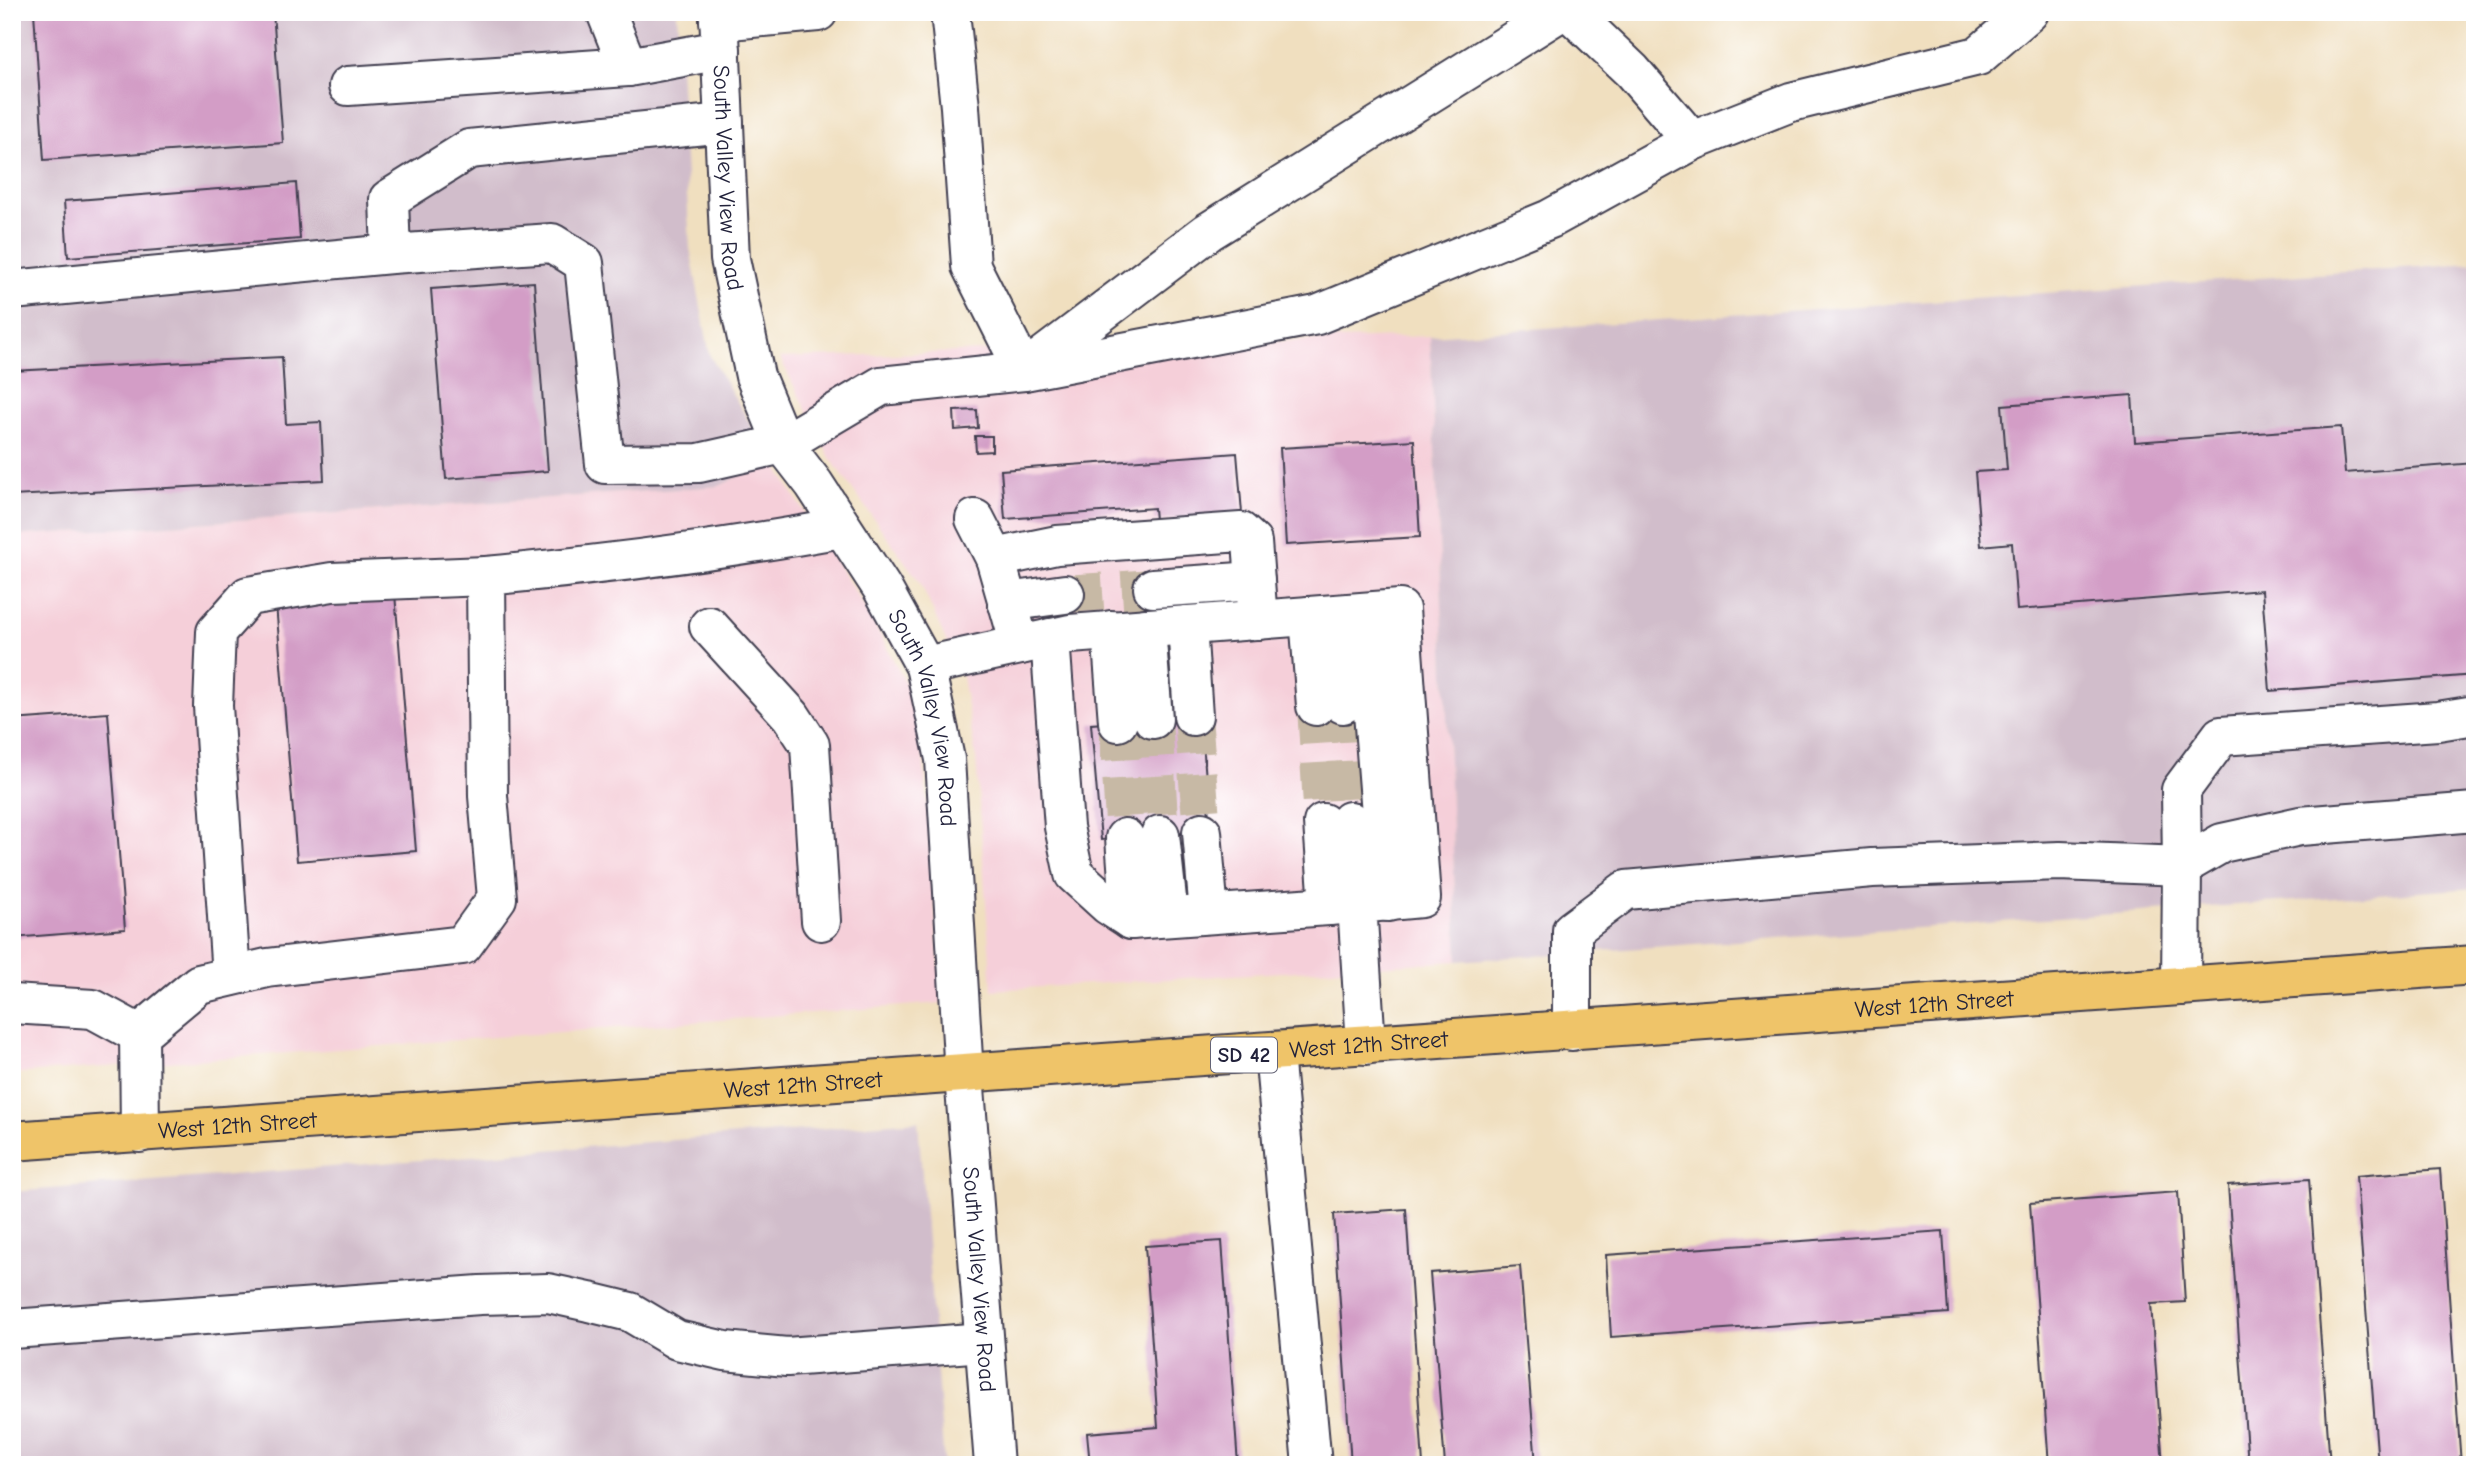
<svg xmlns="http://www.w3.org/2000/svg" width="2487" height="1477" font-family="'Comic Neue',sans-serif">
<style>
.built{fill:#f5cfd9}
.industrial{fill:#d1bdcb}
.building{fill:#d39dc6}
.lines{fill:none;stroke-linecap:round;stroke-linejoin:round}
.minor-tunnel{stroke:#c7b9a5;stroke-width:38;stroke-dasharray:38 19;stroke-linecap:butt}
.minor-casing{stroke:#413e4f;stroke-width:42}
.major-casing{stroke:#413e4f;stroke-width:42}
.minor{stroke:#fff;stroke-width:38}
.major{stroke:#efc469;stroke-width:38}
.labels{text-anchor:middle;stroke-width:5;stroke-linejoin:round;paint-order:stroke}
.shield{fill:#fff;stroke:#646476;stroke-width:2}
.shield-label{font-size:21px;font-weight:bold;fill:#22223b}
.street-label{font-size:23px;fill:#22223b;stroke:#fff}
</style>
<rect width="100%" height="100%" fill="#fff"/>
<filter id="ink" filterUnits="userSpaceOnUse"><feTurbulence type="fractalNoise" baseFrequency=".0143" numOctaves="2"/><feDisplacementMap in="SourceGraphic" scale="14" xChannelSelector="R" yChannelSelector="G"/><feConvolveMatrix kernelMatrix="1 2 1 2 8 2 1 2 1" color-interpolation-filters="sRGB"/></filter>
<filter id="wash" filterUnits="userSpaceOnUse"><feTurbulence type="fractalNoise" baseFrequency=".00686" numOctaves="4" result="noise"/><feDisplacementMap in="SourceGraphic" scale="28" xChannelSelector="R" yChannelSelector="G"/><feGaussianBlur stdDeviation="1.57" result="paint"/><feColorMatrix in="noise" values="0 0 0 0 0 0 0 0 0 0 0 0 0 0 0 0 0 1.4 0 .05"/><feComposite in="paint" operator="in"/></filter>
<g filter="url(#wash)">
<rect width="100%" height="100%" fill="#f0dfbf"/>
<g class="built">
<polygon points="1430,336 1458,961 992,990 976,758 962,677 921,584 830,458 780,358"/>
<polygon points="772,460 871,617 920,711 942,1003 12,1074 12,536 719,486"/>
</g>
<g class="industrial">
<polygon points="12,12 677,12 690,248 710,356 772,460 719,486 12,536"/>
<polygon points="2475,263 2475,888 1458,961 1430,336"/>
<polygon points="918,1121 944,1465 12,1465 12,1192"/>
</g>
<g id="blocks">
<g class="building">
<polygon points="34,12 273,12 283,143 44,160"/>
<polygon points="296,183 300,239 68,257 64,201"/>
<polygon points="534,282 548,471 446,479 431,289"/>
<polygon points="282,357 286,424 321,422 324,480 12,496 12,371"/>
<polygon points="2132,395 2135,442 2341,427 2345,473 2475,463 2475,675 2270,691 2262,590 2017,610 2012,543 1981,546 1975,472 2007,470 2002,405"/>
<polygon points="977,410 978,428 955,430 954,411"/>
<polygon points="975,436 992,436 992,451 976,452"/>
<polygon points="1414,440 1420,537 1286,545 1280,448"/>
<polygon points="1237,453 1242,513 1155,520 1154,508 1005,519 1001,470"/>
<polygon points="395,594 416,851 297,861 276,604"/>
<polygon points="108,713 125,929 12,938 12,720"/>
<polygon points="1201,716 1210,831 1101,840 1091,724"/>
<polygon points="2440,1169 2461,1465 2378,1465 2356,1176"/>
<polygon points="2309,1179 2330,1465 2248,1465 2228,1185"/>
<polygon points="2178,1192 2185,1302 2151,1304 2163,1465 2049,1465 2030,1203"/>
<polygon points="1406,1209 1423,1465 1351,1465 1334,1214"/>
<polygon points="1943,1231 1948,1313 1611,1337 1606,1255"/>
<polygon points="1222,1241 1238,1465 1090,1465 1087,1433 1158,1427 1145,1246"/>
<polygon points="1520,1266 1536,1465 1445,1465 1430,1273"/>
</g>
</g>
</g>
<g filter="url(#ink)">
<use href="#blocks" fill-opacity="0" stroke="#413e4f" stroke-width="2"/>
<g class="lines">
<g class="minor-tunnel">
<polyline points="1065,594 1153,588"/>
<polyline points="1343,704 1350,821"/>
<polyline points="1316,706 1323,823"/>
<polyline points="1193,716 1202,832"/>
<polyline points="1153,719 1160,835"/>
<polyline points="1118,722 1125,838"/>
</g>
<g class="minor-casing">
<g id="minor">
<polyline points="606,12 628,67"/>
<path id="s1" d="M719 12 730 259 755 376 783 444 814 484 882 588 925 666 945 759 964 1075 994 1465"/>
<polyline points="950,12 960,107 971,266 1024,371 1208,232 1560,12"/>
<polyline points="1570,12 1632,71 1692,141"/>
<polyline points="719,21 818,12"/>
<polyline points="348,86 628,67 721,50"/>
<polyline points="391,254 552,243 584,263 605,464 699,463 783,444 881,386 1024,371 1317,315 1550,219 1692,141 1791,102 1978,56 2029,12"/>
<polyline points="12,290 391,254 389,199 469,149 724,123"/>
<polyline points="975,519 995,558"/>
<polyline points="1153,588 1255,581"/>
<polyline points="1007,602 1065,594"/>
<polyline points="1365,612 1388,902"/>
<polyline points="1338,614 1343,704"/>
<polyline points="1309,616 1316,706"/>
<polyline points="1187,625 1193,716"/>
<polyline points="709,626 791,716 810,745 821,921"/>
<polyline points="1146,628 1153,719"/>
<polyline points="1111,630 1118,722"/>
<polyline points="1050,638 1064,827 1074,874 1108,905 1131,920 1357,904 1350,821"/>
<polyline points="1020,645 995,558 1057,545 1241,532 1252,542 1258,620"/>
<polyline points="925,666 1070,634 1400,609 1421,898 1357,904 1366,1045"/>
<polyline points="1323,823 1329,906"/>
<polyline points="1202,832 1209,914"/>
<polyline points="1160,835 1169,917"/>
<polyline points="1125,838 1131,920"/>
<polyline points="231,976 213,706 216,632 248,596 332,582 486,576"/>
<polyline points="2181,986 2182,866 2222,843 2300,826 2475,812"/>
<polyline points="12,1004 93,1009 139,1034"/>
<polyline points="1572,1031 1572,930 1626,890 1872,868 2060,861 2182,866 2181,790 2221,736 2438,721 2475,715"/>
<polyline points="1274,1053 1312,1465"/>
<path d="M140 1133 139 1034 199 984 267 968 463 945 497 898 488 796 486 576C606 565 724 549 842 528"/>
<polyline points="12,1329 480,1295 548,1293 589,1302 630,1312 677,1340 725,1351 787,1357 984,1342"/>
</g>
</g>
<g class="major-casing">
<g id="major">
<path id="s2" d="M12 1141 2475 965"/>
</g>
</g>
<use href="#minor" class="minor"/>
<use href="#major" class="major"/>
</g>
</g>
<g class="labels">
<rect class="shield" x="1211" y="1037.5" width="66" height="35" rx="5"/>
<g class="shield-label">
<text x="1244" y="1062">SD 42</text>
</g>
<g class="street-label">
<text dy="8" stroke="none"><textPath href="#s1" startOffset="166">South Valley View Road</textPath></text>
<text dy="8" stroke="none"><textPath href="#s1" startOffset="754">South Valley View Road</textPath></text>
<text dy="8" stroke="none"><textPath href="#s2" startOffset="1927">West 12th Street</textPath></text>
<text dy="8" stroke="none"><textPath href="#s2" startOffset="1360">West 12th Street</textPath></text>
<text dy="8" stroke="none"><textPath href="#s2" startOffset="793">West 12th Street</textPath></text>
<text dy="8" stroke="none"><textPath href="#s2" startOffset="226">West 12th Street</textPath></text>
<text dy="8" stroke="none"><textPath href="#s1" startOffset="1321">South Valley View Road</textPath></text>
</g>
</g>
<rect width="2487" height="1477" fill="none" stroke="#fff" stroke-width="42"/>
</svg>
